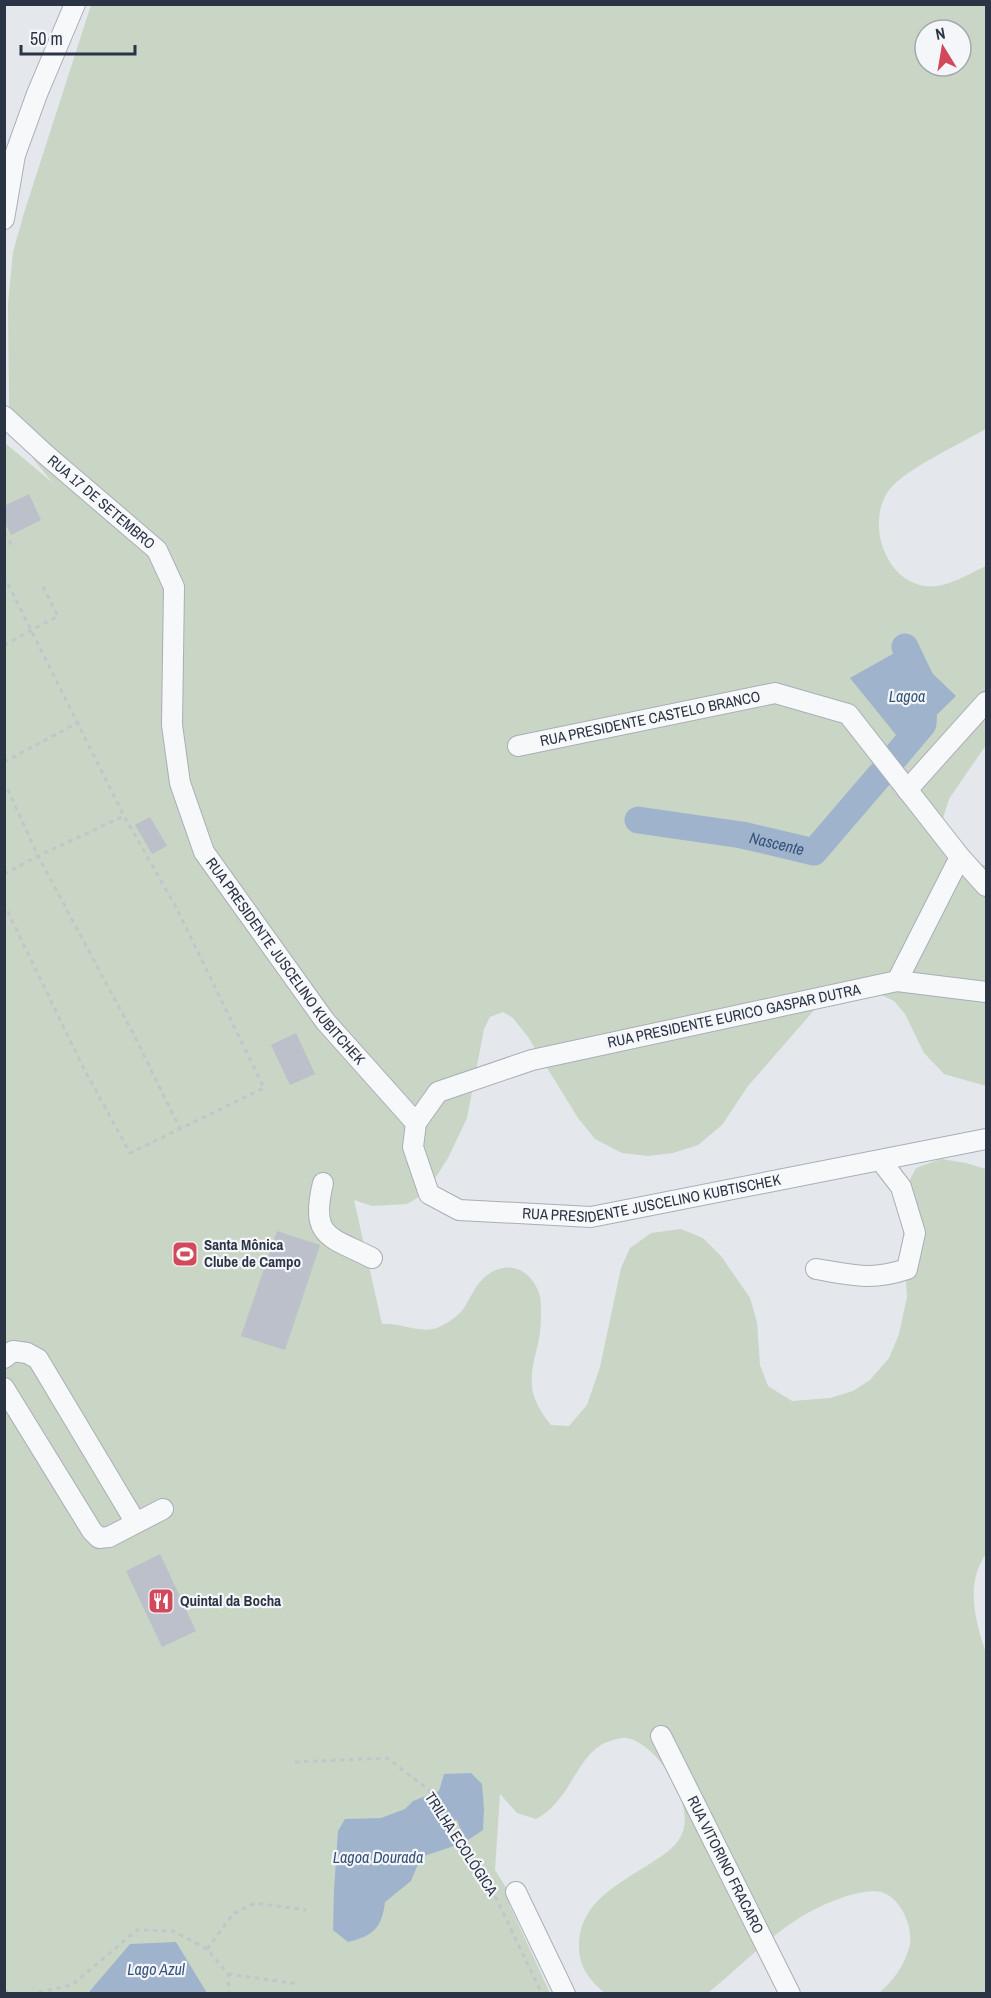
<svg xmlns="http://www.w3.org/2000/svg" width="991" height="1998" font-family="'Archivo Narrow',sans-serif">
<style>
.green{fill:#c9d6c5;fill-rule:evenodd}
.water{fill:#9fb4cc}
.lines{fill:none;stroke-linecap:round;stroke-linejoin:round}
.river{stroke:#9fb4cc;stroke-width:27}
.building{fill:#bbc0ca}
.minor-casing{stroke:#a9aeb7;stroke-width:22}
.path{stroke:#c2c5cb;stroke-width:3;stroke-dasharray:4.5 4.5;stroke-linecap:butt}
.minor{stroke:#f7f8fa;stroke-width:20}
.labels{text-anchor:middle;stroke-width:4.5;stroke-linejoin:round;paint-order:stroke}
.street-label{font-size:15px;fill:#2b3445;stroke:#f4f6f9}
.poi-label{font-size:15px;font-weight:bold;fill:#2b3445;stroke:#f4f6f9;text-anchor:start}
.water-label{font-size:16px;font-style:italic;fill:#34527a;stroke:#f4f6f9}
</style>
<rect width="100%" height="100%" fill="#e4e7ec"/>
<path class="green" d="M91 5H986V429C963 442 904 470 889 490 866 522 884 580 925 586 946 589 968 574 986 566V745L949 799 943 818 948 842 974 864 986 865V1086L944 1074 924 1053 905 1014 894 1001 875 992 816 1008 748 1086 722 1125 698 1145 673 1153 648 1156 622 1153 595 1139 578 1118 528 1037 513 1018 503 1012 490 1017 484 1029 467 1118 448 1158 434 1180 417 1198 407 1204 372 1206 354 1200 382 1324C400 1322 424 1336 441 1326 447 1323 455 1318 460 1313 468 1304 472 1291 480 1282 499 1260 526 1263 538 1290 541 1297 541 1304 541 1312 543 1359 513 1380 551 1425L569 1426 587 1405 600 1367 621 1268 630 1248 651 1233 681 1229 703 1238 721 1256 750 1298 757 1322 760 1365 768 1386 792 1401 830 1398 853 1391 870 1380 889 1358 899 1334 907 1297 902 1215 904 1191 916 1168 941 1159 966 1163 986 1169V1554C965 1584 975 1620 986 1653V1993H879C893 1981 904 1966 909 1948 915 1930 901 1897 881 1892 875 1890 861 1892 854 1894 791 1911 755 1954 708 1993H605C588 1979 578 1966 579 1943 581 1901 619 1884 651 1863 662 1856 675 1848 681 1836 697 1806 658 1744 627 1738 622 1737 606 1742 601 1745 575 1761 569 1802 536 1819L517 1813 500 1794 495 1870 507 1889 510 1906 550 1993H5V443L53 483 34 460 15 428 9 403 8 304 13 252 24 213ZM925 30H961V66H925Z"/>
<g class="water">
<polygon points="905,647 956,696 905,746 850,678"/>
<path d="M471 1773 482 1784 484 1809 483 1830 468 1840 462 1834 457 1820 445 1823 450 1832 454 1846 421 1857 411 1881 385 1902C382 1928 373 1936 348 1942L333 1930 334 1889 338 1831 345 1819 381 1818 405 1809 413 1801 439 1791 444 1774Z"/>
<polygon points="176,1942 207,1993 84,1993 89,1992 130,1944"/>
</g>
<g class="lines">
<g class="river">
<polyline points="896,756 923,724 925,689 905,647"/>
<path id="s1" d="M638 820 742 835 814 852 880 775"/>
</g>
</g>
<g class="building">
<polygon points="29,494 41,520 11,535 4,521 4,506"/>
<polygon points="150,817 167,846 152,854 135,825"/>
<polygon points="296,1033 315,1074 290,1085 271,1045"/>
<polygon points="277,1231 320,1245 285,1350 241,1336"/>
<polygon points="160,1554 196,1631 162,1647 126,1571"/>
</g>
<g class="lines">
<g class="minor-casing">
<g id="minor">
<polyline points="4,219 15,155 37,94 75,4"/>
<path id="s2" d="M4 416 45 454 157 550 174 587 172 725 180 783 204 852 325 1021 416 1123"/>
<path id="s3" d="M518 746 775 693 848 714 960 857 986 886"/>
<polyline points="907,790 986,702"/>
<path id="s4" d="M960 857 897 981 532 1060 438 1092 416 1123 413 1147 429 1194 459 1210 591 1217 986 1139"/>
<polyline points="897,981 986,992"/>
<path d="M323 1183C310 1238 329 1236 372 1258"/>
<path d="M816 1269C851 1275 872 1281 907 1269L915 1233 901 1187 881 1161"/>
<polyline points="4,1358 13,1351 27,1353 38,1359 136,1523"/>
<polyline points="4,1388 92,1531 99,1538 109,1537 163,1509"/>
<path id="s5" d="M661 1736 790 1994"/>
<polyline points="516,1892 565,1994"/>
</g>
</g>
<g class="path">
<polyline points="4,533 12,546"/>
<polyline points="4,576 124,816 176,907 264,1088 130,1153 83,1067 4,904"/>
<polyline points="4,645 58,616 42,585"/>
<polyline points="4,762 79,722"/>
<polyline points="4,781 38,856 135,1037 180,1129"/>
<polyline points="4,874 38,856 124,816"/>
<polyline points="295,1762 387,1758 429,1790 497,1900 542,1994"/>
<polyline points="207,1949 233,1914 255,1903 306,1910"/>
<polyline points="228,1974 298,1984"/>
<polyline points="4,1990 12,1994"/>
<polyline points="30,1994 72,1985 137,1930 173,1931 207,1949 228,1974 229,1994"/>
</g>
<use href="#minor" class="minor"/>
</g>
<defs>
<g id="stadium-square" transform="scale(1.35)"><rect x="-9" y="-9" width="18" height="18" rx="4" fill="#d1495b" stroke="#f4f6f9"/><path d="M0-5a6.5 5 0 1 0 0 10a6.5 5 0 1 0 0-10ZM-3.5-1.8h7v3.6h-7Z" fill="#fff"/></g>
<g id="restaurant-square" transform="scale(1.35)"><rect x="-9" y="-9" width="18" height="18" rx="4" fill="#d1495b" stroke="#f4f6f9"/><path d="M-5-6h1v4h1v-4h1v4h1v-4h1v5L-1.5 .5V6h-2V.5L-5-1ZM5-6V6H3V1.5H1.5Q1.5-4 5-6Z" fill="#fff"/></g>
</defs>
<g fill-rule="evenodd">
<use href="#stadium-square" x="185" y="1254"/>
<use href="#restaurant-square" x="161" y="1601"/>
</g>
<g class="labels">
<g class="street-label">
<text dy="5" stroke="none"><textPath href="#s2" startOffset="130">RUA 17 DE SETEMBRO</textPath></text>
<text dy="5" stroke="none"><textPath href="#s3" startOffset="135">RUA PRESIDENTE CASTELO BRANCO</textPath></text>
<text dy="5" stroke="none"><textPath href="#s2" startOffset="650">RUA PRESIDENTE JUSCELINO KUBITCHEK</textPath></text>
<text transform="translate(734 1016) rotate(-12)" y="5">RUA PRESIDENTE EURICO GASPAR DUTRA</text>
<text dy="5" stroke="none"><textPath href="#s4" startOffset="952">RUA PRESIDENTE JUSCELINO KUBTISCHEK</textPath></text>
<text transform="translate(461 1844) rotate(57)" y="5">TRILHA ECOLÓGICA</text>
<text dy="5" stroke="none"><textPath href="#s5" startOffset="144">RUA VITORINO FRACARO</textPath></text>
</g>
<g class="poi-label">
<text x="204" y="1250">Santa Mônica<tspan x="204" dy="17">Clube de Campo</tspan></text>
<text x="180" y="1606">Quintal da Bocha</text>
</g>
<g class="water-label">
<text x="907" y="702">Lagoa</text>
<text dy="6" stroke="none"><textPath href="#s1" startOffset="141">Nascente</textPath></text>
<text x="378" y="1863">Lagoa Dourada</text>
<text x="156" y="1975">Lago Azul</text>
</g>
</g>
<rect width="991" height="1998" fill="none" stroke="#2b3445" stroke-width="12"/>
<g transform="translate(943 48) rotate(349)"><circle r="28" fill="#f4f6f9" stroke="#a4a8b1" stroke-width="1.5"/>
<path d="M0-4.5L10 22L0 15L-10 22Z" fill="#d1495b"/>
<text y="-9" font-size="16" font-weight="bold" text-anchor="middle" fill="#2b3445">N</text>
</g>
<path d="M21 45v9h114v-9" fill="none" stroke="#2b3445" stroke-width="3"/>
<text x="30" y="45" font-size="18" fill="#2b3445" stroke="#f4f6f9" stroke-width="4.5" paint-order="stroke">50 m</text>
</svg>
